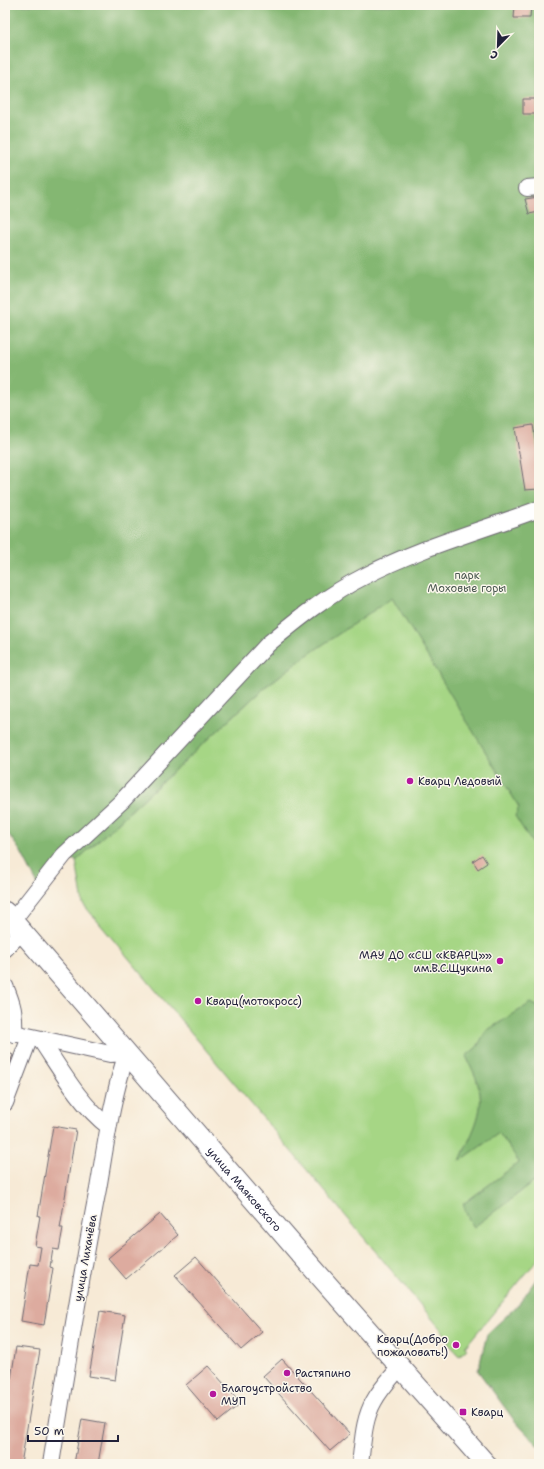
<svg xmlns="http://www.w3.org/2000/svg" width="544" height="1469" font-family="'Shantell Sans',sans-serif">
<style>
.green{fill:#a6d685;stroke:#647c60}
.forest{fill:#84b772;stroke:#536c56}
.building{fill:#ddab9f}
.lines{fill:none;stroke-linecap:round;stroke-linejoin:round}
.minor-casing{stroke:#6d6871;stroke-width:18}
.major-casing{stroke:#6d6871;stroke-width:22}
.minor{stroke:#fff;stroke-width:16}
.major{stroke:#fff;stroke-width:20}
.poi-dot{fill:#b5179e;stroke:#fbf7ec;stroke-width:1.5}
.labels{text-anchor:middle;stroke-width:3;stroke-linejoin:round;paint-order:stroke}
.park-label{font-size:11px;fill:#4a5851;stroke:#fbf7ec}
.poi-label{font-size:11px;fill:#22223b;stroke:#fbf7ec;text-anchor:start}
.street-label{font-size:11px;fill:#22223b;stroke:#fbf7ec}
</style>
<rect width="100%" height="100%" fill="#fbf7ec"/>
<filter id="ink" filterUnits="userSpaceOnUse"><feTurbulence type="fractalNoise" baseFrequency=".025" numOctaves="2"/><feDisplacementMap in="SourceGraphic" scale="8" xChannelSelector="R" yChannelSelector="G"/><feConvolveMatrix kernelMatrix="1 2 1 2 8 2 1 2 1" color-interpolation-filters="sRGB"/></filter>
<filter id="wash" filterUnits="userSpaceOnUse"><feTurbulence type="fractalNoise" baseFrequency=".012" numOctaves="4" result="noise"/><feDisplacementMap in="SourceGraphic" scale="16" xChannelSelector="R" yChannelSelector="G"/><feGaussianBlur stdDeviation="0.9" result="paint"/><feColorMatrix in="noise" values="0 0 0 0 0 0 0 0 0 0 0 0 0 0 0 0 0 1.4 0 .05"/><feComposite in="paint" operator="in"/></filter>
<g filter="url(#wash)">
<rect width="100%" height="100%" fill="#f7ead6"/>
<polygon class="green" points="539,238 539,1258 465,1347 467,1349 459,1356 447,1343 450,1340 83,904 76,861 265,687 306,656"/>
<g class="forest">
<polygon points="5,5 301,5 327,8 332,5 539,5 539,854 515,816 519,807 392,598 306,656 265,687 76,861 64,855 39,887 21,852 5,829"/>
<path d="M531 1003 539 1007V1178L474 1227 468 1218 463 1204 518 1163 516 1157 499 1133 460 1161C469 1137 487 1112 478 1085 476 1075 470 1065 466 1056L477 1047 486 1031Z"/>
<polygon points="539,1275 539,1447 514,1420 478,1371 487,1334 519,1304"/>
</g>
<g id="blocks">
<g class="building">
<polygon points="515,5 531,5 530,18 514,18"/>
<polygon points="523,99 537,99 536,114 523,114"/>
<polygon points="539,197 539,212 529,214 525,199"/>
<polygon points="533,425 539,460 539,489 525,490 515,428"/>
<polygon points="482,855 487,863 478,869 473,861"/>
<polygon points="5,1051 13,1055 5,1076"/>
<polygon points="53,1126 76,1130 60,1228 63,1228 59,1250 53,1249 50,1267 53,1268 44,1325 21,1321 30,1264 38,1265 41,1247 35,1246 40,1216 38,1216"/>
<polygon points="160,1214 178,1235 126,1279 108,1258"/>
<polygon points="196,1257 262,1332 241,1350 175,1275"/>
<polygon points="100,1311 125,1315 115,1380 89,1376"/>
<polygon points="16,1347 40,1350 21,1464 5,1464 5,1417"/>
<polygon points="282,1359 350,1434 330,1451 263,1376"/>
<polygon points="208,1366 241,1403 218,1422 186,1385"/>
<polygon points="82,1419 105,1423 98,1464 74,1464"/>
</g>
</g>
</g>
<g filter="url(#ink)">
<use href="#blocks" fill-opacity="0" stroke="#6d6871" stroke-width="1"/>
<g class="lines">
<g class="minor-casing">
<g id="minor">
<polyline points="527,188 539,187"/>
<path d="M13 920 64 855 122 801 268 644C297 620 329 594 363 577 420 547 480 531 539 509"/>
<polyline points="5,949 22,931"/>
<path d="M5 986C13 1005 15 1013 14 1034"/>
<path d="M5 1031 110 1054 127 1053C112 1097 106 1143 98 1189 80 1280 66 1372 51 1464"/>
<path d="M40 1039C59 1067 81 1106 108 1126"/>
<polyline points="5,1103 30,1037"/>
<path d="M360 1464C363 1443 363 1420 374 1401 381 1388 391 1378 400 1367"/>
</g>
</g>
<g class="major-casing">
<g id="major">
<path id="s1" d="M5 912 303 1257 486 1464"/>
</g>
</g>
<use href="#minor" class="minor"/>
<use href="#major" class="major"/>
</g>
</g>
<g class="poi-dot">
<circle cx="410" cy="781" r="4"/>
<circle cx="500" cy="961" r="4"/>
<circle cx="198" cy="1001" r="4"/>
<circle cx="456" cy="1345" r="4"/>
<circle cx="287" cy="1373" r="4"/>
<circle cx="213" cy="1394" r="4"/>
<rect x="459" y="1408" width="8" height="8" rx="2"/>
</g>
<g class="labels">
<g class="park-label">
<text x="467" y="579">парк<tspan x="467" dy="13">Моховые горы</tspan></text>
</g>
<g class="poi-label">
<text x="418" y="785">Кварц Ледовый</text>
<text x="492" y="959" text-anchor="end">МАУ ДО «СШ «КВАРЦ»»<tspan x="492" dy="13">им.В.С.Щукина</tspan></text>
<text x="206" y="1005">Кварц(мотокросс)</text>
<text x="448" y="1343" text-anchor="end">Кварц(Добро<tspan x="448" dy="13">пожаловать!)</tspan></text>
<text x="295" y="1377">Растяпино</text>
<text x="221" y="1392">Благоустройство<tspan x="221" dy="13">МУП</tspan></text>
<text x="471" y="1416">Кварц</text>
</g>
<g class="street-label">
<text dy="4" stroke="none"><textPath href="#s1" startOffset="366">улица Маяковского</textPath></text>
<text transform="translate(85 1258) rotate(-80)" y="4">улица Лихачёва</text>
</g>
</g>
<rect width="544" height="1469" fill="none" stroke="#fbf7ec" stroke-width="20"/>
<g transform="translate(498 46) rotate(203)" stroke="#fbf7ec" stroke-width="3" paint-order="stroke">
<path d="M0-3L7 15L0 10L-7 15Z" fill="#22223b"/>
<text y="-6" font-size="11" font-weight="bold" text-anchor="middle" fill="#22223b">С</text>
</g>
<path d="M28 1435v6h90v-6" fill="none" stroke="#22223b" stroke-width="2"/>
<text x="34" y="1435" font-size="12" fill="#22223b" stroke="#fbf7ec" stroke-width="3" paint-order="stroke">50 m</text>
</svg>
